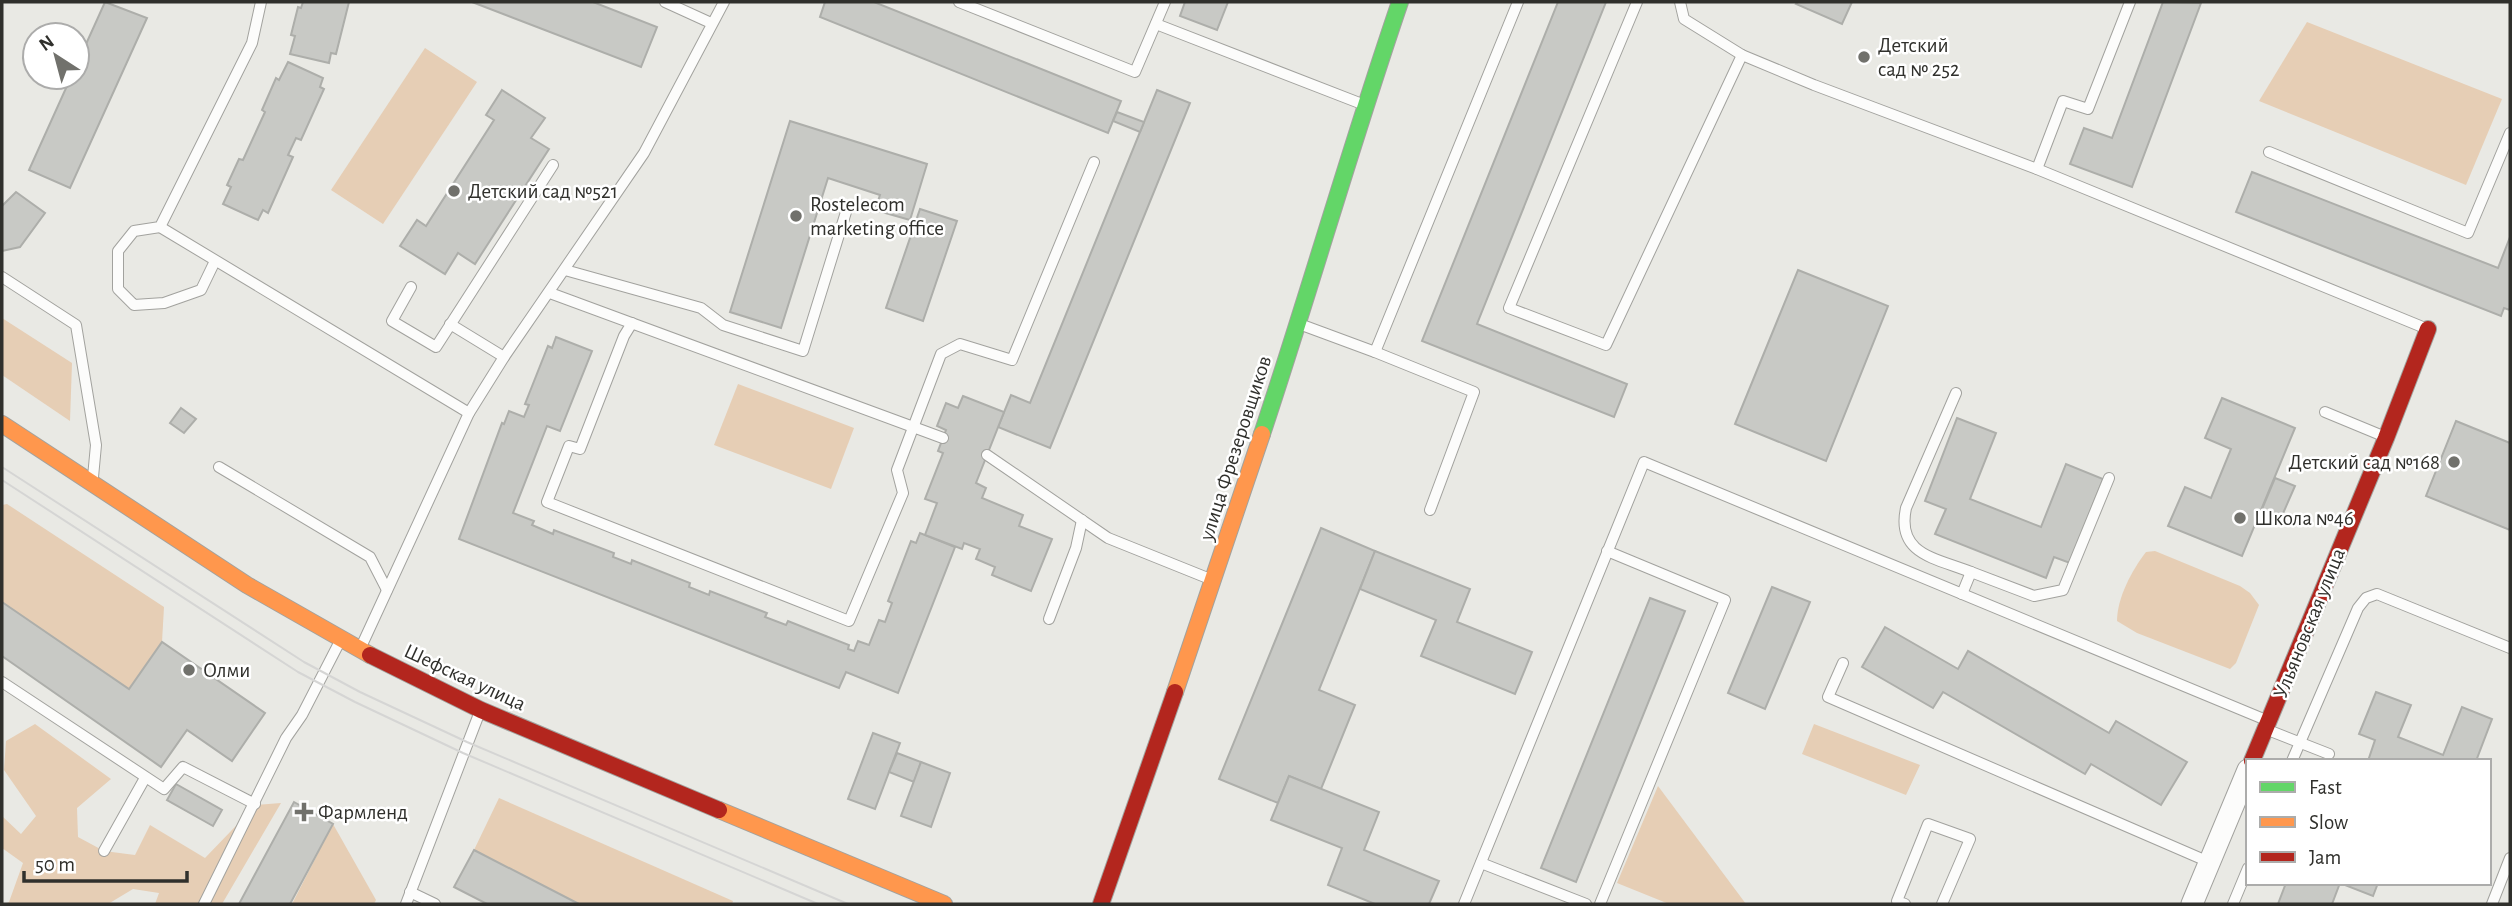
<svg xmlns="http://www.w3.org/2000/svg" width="2512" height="906" font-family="'Alegreya Sans',sans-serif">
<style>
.green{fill:#e6ceb5}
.building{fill:#c8c9c5;stroke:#adaeaa;stroke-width:2}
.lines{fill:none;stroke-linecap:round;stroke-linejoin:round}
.lane-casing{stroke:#a2a29e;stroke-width:12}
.street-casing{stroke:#a2a29e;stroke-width:23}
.fast-casing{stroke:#a2a29e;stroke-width:18}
.slow-casing{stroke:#a2a29e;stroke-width:18}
.jam-casing{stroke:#a2a29e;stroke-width:18}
.lane{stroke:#fcfcfb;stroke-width:10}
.street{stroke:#fcfcfb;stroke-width:21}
.fast{stroke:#63d668;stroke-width:16}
.slow{stroke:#ff974d;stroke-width:16}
.jam{stroke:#b3261e;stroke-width:16}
.tram{stroke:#d5d5d4;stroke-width:2}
.poi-dot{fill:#71716c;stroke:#fff;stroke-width:2.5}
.labels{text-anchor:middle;stroke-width:5;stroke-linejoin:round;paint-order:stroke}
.poi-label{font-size:21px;fill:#30302c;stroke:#fff;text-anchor:start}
.street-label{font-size:21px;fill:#30302c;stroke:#fff}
</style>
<rect width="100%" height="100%" fill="#e9e9e4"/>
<g class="green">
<polygon points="2307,22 2502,99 2466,185 2259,101"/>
<polygon points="425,48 477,82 383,224 331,190"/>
<polygon points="2,318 72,363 70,421 2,375"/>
<polygon points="738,384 854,428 831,489 714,445"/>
<polygon points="7,504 164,607 162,642 129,689 2,602 2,505"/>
<path d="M2155 551 2240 586 2250 593 2259 605 2236 663 2230 669 2137 633 2117 621C2117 598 2132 570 2146 552Z"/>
<polygon points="35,724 111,779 77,808 78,837 104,851 135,855 150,825 205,858 256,805 281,803 222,904 155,904 159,893 133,889 108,904 5,904 9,902 23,863 2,848 2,816 21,834 36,816 4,770 6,741"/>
<polygon points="1814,724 1920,765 1906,795 1802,754"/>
<polygon points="1658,786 1746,904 1669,904 1617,883"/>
<polygon points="499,798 733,901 732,904 579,904 474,850"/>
<polygon points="333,824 376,900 374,904 292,904"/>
</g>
<g class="building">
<polygon points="105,2 147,18 70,188 29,170 71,77 77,77 77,64"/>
<polygon points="303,2 349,2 336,54 331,53 329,63 290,54 295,36 291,35 298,7 301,8"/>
<polygon points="472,2 593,2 657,27 641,67"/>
<polygon points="825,2 874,2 1121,101 1108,133 820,17"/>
<polygon points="1185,2 1228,2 1217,30 1180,16"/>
<polygon points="1558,2 1606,2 1477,324 1627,384 1614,417 1422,341"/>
<polygon points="1798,2 1852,2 1842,24 1796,4"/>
<polygon points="2163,2 2201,3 2132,187 2070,164 2084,128 2112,138"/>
<polygon points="288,62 323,78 320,87 324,89 301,140 296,138 288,155 293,157 268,213 263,210 258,220 223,204 231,187 227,185 239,159 243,160 265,112 262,110 276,78 279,80"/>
<polygon points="502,90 545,118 531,138 549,149 475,264 458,253 445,274 400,246 417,220 426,226 494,120 486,115"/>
<polygon points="1157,90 1190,103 1050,448 998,427 1011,395 1030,403"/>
<polygon points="1117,112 1144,122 1140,132 1113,121"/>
<polygon points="790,121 927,164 910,220 875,210 880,195 828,178 781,328 730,312"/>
<polygon points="2252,172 2498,268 2510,237 2510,310 2504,308 2501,316 2236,212"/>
<polygon points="16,192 45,213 20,247 2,251 2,206"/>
<polygon points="920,209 957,221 923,321 886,308"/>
<polygon points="1798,270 1888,306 1826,461 1735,424"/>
<polygon points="556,337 592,351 560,431 547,426 513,513 534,521 532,525 553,534 554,530 614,553 613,557 631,564 632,560 690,583 689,587 709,595 710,591 767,613 765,617 786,625 788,621 813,631 849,645 848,649 854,651 858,641 869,645 879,620 885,622 892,603 888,601 911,541 916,543 920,533 955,547 898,693 846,672 839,688 459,539 502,423 504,424 509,411 524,417 529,405 525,404 548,346 552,348"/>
<polygon points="963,396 1004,412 976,483 986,488 982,498 1023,515 1019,526 1052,539 1031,591 992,575 995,567 976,559 980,549 964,543 962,549 925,535 937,503 925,499 943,453 938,451 946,430 937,426 946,403 958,408"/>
<polygon points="2222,398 2295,428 2242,556 2168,526 2185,487 2211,498 2231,449 2205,438"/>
<polygon points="181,408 196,419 184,433 170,423"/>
<polygon points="1957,418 1996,433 1970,499 2041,527 2066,464 2103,479 2070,563 2054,557 2046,578 1935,534 1946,509 1925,501"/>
<polygon points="2456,421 2510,443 2510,530 2426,496"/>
<polygon points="2275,478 2295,486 2281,518 2262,509"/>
<polygon points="1321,528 1375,551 1319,690 1355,705 1321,789 1289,776 1278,803 1219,779"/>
<polygon points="1375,551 1470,589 1457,622 1532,652 1515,694 1421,656 1436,620 1360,589"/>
<polygon points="1772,587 1810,602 1765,709 1728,693"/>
<polygon points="1650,598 1685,611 1576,882 1541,868"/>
<polygon points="2,602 129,689 162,642 265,713 232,761 187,730 161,767 2,656"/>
<polygon points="1885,627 1958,669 1968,651 2109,733 2116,721 2187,762 2161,805 2091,764 2085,774 1943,692 1933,708 1862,667"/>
<polygon points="2376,692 2411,705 2398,737 2443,755 2462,707 2492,719 2476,761 2368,761 2375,740 2359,734"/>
<polygon points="873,733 900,743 875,809 848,799"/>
<polygon points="897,753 921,762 914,782 889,772"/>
<polygon points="921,762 950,773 931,827 901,816"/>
<polygon points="1289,776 1379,812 1364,850 1439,881 1429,904 1375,904 1328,885 1342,848 1271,820"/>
<polygon points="176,784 222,810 213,826 167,800"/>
<polygon points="294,802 333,824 290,904 239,904"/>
<polygon points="474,850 579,904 487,904 454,887"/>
<polygon points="2286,883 2378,883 2373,896 2340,883 2332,904 2278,904"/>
</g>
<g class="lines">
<g class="lane-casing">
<g id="lane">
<polyline points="665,2 711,23"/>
<polyline points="959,2 1135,72 1165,2"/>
<polyline points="1637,2 1509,308 1606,345 1742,55"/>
<polyline points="1680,2 1684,19 1742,55 1814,85 2037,169 2425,328"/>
<polyline points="1156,24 1362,104"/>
<polyline points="2269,152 2468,233 2510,133"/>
<polyline points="2037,169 2063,101 2088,109 2130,2"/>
<polyline points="160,227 469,413"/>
<polyline points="215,261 201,290 164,303 134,305 118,289 118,251 134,231 160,227 252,43 261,2"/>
<polyline points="565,270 701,308 723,325 803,351 846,212"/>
<polyline points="2,277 76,325 96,445 93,477"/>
<polyline points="411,287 392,321 436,347 553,165"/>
<polyline points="550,293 943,438"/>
<polyline points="632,323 624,336 580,449 569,446 547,502 849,621 903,493 897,470 941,354 960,344 1012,360 1094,162"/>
<polyline points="450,324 504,357"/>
<polyline points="1302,325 1375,352 1518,2"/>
<polyline points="1375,352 1474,392 1430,510"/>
<path d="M1956 393 1906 508C1896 555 1936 558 1971 572L1962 594"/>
<polyline points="2325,412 2383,436"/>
<polyline points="987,455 1108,538 1210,579"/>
<polyline points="219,467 370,557 387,590"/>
<polyline points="1971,572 2034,596 2063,590 2109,478"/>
<polyline points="1049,619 1076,548 1082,520"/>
<polyline points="361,647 469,413 504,357 644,153 724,2"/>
<polyline points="1843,663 1828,697 2209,862"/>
<polyline points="2,682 164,789 183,767 255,804"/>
<polyline points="2268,730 2329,754"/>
<polyline points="2292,761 2358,608 2366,598 2377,594 2510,648"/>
<polyline points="104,851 145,778"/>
<polyline points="1481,863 1586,904"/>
<polyline points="410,892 435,904"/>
<polyline points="204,904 286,738 302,715 338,645"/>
<polyline points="406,904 479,714"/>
<polyline points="1464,904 1644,462 2266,720"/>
<polyline points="1600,904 1725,600 1607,551"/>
<polyline points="1905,904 1897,901 1928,824 1970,839 1942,904"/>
<polyline points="2233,904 2248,868"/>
<polyline points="2492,904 2510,858"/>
</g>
</g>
<g class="street-casing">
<polyline id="street" points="2192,904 2248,770"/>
</g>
<g class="fast-casing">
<path id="fast" d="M1262 434C1310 290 1351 145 1400 2"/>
</g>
<g class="slow-casing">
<g id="slow">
<polyline points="2,424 247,585 370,655"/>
<polyline points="1175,692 1262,434"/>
<polyline points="719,810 944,904"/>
</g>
</g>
<g class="jam-casing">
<g id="jam">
<polyline points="370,655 481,710 719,810"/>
<polyline points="2252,761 2386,438 2428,329"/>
<polyline points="1101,904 1175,692"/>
</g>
</g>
<use href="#lane" class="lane"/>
<use href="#street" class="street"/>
<use href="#fast" class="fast"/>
<use href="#slow" class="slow"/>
<use href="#jam" class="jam"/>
<g class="tram">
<polyline points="2,467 304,662 360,692 467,742 848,904"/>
<polyline points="2,480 298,672 355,702 463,753 818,904"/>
</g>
</g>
<g class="poi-dot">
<circle cx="1864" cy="57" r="7"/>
<circle cx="454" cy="191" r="7"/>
<circle cx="796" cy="216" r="7"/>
<circle cx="2454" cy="462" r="7"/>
<circle cx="2240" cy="518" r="7"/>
<circle cx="189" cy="670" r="7"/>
<path d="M300.5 801.5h7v7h7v7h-7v7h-7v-7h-7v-7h7z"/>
</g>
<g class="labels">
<g class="poi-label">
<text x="1878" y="52">Детский<tspan x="1878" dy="24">сад № 252</tspan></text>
<text x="468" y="198">Детский сад №521</text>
<text x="810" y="211">Rostelecom<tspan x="810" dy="24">marketing office</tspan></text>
<text x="2440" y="469" text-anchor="end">Детский сад №168</text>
<text x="2254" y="525">Школа №46</text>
<text x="203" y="677">Олми</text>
<text x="318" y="819">Фармленд</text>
</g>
<g class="street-label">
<text transform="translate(1235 448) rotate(-72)" y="7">улица Фрезеровщиков</text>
<text transform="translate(2309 623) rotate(-68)" y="7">Ульяновская улица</text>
<text transform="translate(465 677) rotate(25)" y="7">Шефская улица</text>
</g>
</g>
<rect width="2512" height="906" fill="none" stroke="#30302c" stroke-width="7"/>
<rect x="2246" y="759" width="245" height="126" fill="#ffffff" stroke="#acacab" stroke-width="2"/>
<rect x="2260" y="782" width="35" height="10" fill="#63d668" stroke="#acacab" stroke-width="2"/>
<text x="2309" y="794" font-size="21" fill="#30302c">Fast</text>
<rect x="2260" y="817" width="35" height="10" fill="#ff974d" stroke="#acacab" stroke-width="2"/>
<text x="2309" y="829" font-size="21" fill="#30302c">Slow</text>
<rect x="2260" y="852" width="35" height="10" fill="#b3261e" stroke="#acacab" stroke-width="2"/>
<text x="2309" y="864" font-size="21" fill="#30302c">Jam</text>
<g transform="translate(56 56) rotate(324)"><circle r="33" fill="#ffffff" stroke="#acacab" stroke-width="2"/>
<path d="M0-5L12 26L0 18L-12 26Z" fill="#71716c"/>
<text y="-10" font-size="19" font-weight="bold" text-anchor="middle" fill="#30302c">N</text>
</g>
<path d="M24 871v10h163v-10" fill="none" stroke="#30302c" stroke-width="3.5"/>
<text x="35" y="871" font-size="21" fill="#30302c" stroke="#ffffff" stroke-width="5" paint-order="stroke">50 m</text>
</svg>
